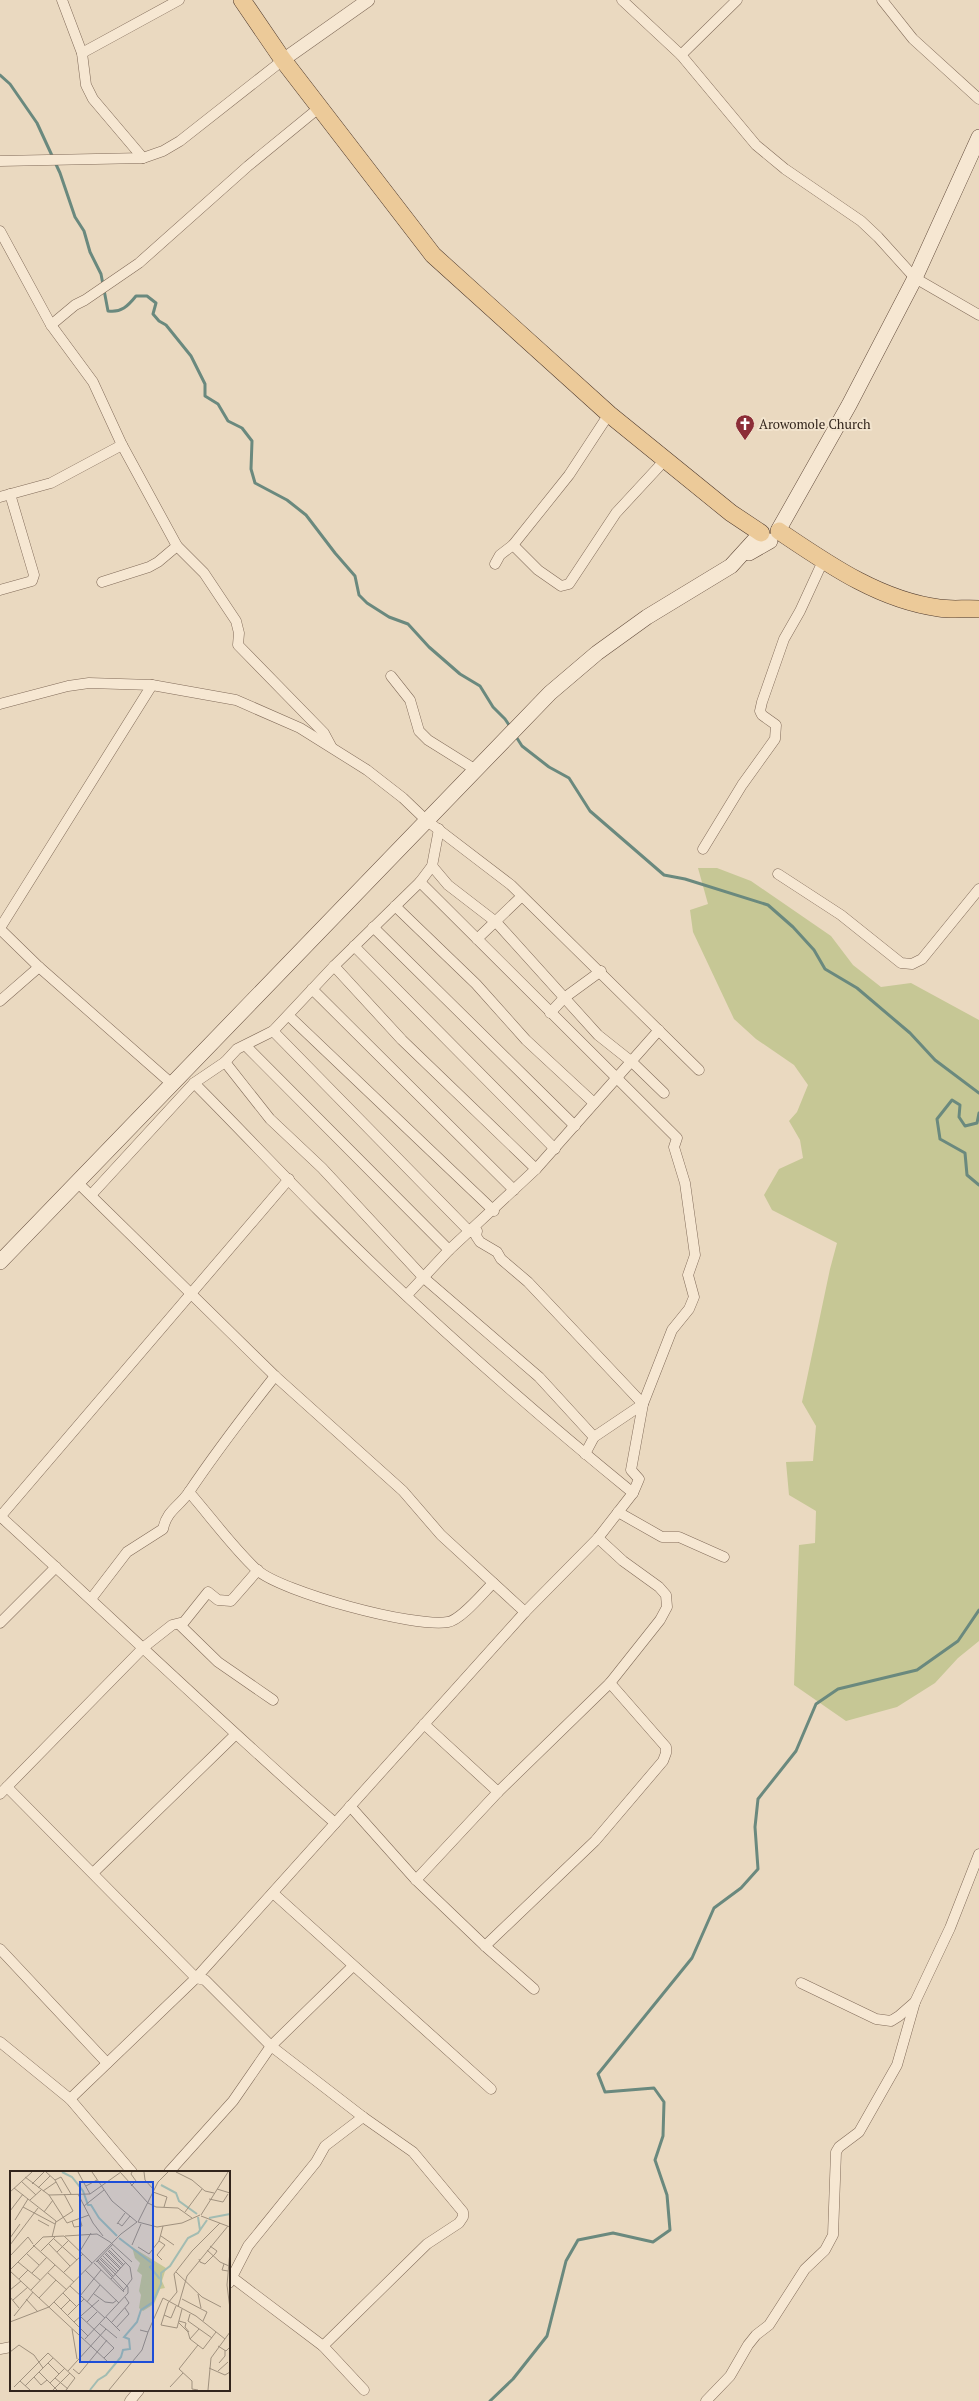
<svg xmlns="http://www.w3.org/2000/svg" width="979" height="2401" font-family="'PT Serif',serif">
<style>
.green{fill:#c6c795}
.lines{fill:none;stroke-linecap:round;stroke-linejoin:round}
.stream{stroke:#6a897e;stroke-width:3}
.minor-casing{stroke:#816b59;stroke-width:11}
.tertiary-casing{stroke:#816b59;stroke-width:14}
.secondary-casing{stroke:#634c3c;stroke-width:16}
.primary-casing{stroke:#4f3a2d;stroke-width:18}
.minor{stroke:#f6e7d2;stroke-width:10}
.tertiary{stroke:#f6e7d2;stroke-width:13}
.secondary{stroke:#f6e7d2;stroke-width:15}
.primary{stroke:#ecca99;stroke-width:17}
.labels{text-anchor:middle;stroke-width:4;stroke-linejoin:round;paint-order:stroke}
.poi-label{font-size:13px;fill:#32251c;stroke:#f2e4ce;text-anchor:start}
.inset-river{fill:none;stroke:#a2bcb2;stroke-width:2}
.inset-road{fill:none;stroke:#a0917e;stroke-width:1}
.view{fill:#1d4ed8;fill-opacity:0.15;stroke:#1d4ed8;stroke-width:2}
.inset-edge{fill:none;stroke:#32251c;stroke-width:2}
</style>
<rect width="100%" height="100%" fill="#ead9c0"/>
<polygon class="green" points="698,868 717,868 751,881 831,936 853,965 881,987 911,983 979,1020 979,1641 958,1658 935,1683 897,1707 846,1721 794,1685 799,1545 815,1543 816,1511 789,1495 786,1462 813,1461 816,1426 802,1402 830,1269 837,1243 772,1210 764,1195 779,1169 803,1158 800,1140 789,1121 797,1112 808,1085 794,1065 756,1039 734,1019 693,932 690,910 708,904"/>
<g class="lines">
<g class="stream">
<path d="M0 75 10 84 37 123 60 173 75 217 84 231 90 252 101 274 108 311C121 313 128 306 136 296H147L156 303 153 314 159 321 166 325 191 356 205 384V396L218 404 228 421 242 428 252 441 251 469 255 483 287 500 306 515 335 553 355 576 359 595 367 603 389 617 408 624 429 647 460 674 480 686 493 707 505 719 511 728"/>
<polyline points="515,735 522,746 549,767 569,778 590,811 664,875 685,879 768,905 793,927 814,950 825,969 857,988 910,1033 935,1060 979,1093"/>
<polyline points="979,1113 977,1123 965,1126 959,1117 960,1105 952,1100 937,1119 940,1139 965,1153 967,1175 979,1185"/>
<polyline points="490,2401 513,2379 547,2336 566,2261 578,2240 613,2233 653,2242 670,2230 667,2195 655,2160 663,2136 664,2102 654,2088 605,2092 598,2074 692,1958 714,1908 741,1888 758,1869 755,1827 758,1799 796,1751 816,1704 838,1689 917,1670 958,1641 979,1610"/>
</g>
<g class="minor-casing">
<g id="minor">
<polyline points="62,0 82,53 86,85 93,99 143,158"/>
<polyline points="622,0 681,55 756,145 785,169 861,221 878,237 915,278 979,315"/>
<polyline points="882,0 913,39 979,99"/>
<polyline points="82,53 179,0"/>
<polyline points="681,55 737,0"/>
<polyline points="0,161 143,158 163,151 180,141 283,60"/>
<polyline points="0,231 51,325 93,382 122,445 177,546 204,573 236,621 239,633 238,645 324,733 331,746"/>
<polyline points="51,325 75,305 85,300 139,263 248,166 320,107"/>
<polyline points="0,497 51,483 122,445"/>
<polyline points="513,545 538,570 561,586 569,584 616,513 665,460"/>
<polyline points="495,564 500,555 513,545 569,475 609,414"/>
<polyline points="102,582 149,567 158,562 177,546"/>
<polyline points="0,590 32,581 34,575 10,494"/>
<polyline points="391,676 410,700 419,731 428,740 476,770"/>
<polyline points="0,704 68,686 89,683 152,685 236,700 300,728 367,770 403,798 426,820 511,885 699,1070"/>
<polyline points="703,849 742,785 775,739 776,725 762,715 760,711 762,702 784,639 800,611 823,561"/>
<polyline points="432,866 448,885 496,922 598,1035 632,1062 664,1093"/>
<polyline points="778,874 841,915 901,963 912,964 922,959 979,889"/>
<polyline points="420,882 677,1138 674,1147 685,1183 695,1255 688,1275 694,1297 689,1309 672,1330 643,1404 594,1437 585,1454"/>
<polyline points="395,906 476,984 526,1040 594,1103"/>
<polyline points="373,927 575,1126"/>
<polyline points="0,928 152,685"/>
<polyline points="0,929 39,967 172,1084"/>
<polyline points="477,939 521,897"/>
<polyline points="354,946 555,1149"/>
<polyline points="334,966 402,1040 536,1169"/>
<polyline points="312,989 514,1190"/>
<polyline points="0,1001 39,967"/>
<polyline points="550,1013 564,998 601,971"/>
<polyline points="289,1016 494,1211"/>
<polyline points="246,1046 449,1250"/>
<polyline points="225,1062 270,1119 322,1168 424,1278 539,1377 594,1437"/>
<path d="M194 1083C236 1125 276 1168 318 1210 417 1310 524 1404 633 1493"/>
<polyline points="77,1182 275,1376 403,1491 441,1535 525,1612"/>
<polyline points="92,1194 194,1083 225,1062 237,1049 273,1031 334,966 420,882 432,866 439,829"/>
<polyline points="407,1295 449,1250 536,1169 659,1030"/>
<path d="M189 1492C210 1516 234 1549 257 1570 282 1592 414 1628 448 1622 461 1620 483 1593 493 1583"/>
<polyline points="618,1512 662,1537 679,1537 724,1557"/>
<path d="M0 1516C112 1618 221 1723 335 1823"/>
<polyline points="0,1517 289,1179"/>
<path d="M91 1599 127 1552 163 1529C167 1510 179 1507 189 1492 216 1452 245 1414 275 1376"/>
<polyline points="0,1623 56,1567"/>
<polyline points="179,1624 218,1662 273,1700"/>
<polyline points="424,1724 498,1792"/>
<polyline points="7,1787 196,1978 205,1980 271,2046 363,2117 413,2152 463,2212 463,2217 459,2223 427,2244 323,2346"/>
<polyline points="0,1794 144,1647 172,1625 184,1622 208,1592 218,1600 231,1601 258,1570"/>
<polyline points="350,1806 416,1880 485,1946 534,1989"/>
<polyline points="93,1873 235,1735"/>
<polyline points="416,1880 498,1792 610,1683 660,1620 667,1607 666,1595 659,1587 623,1561 598,1538"/>
<polyline points="273,1893 491,2089"/>
<polyline points="485,1946 595,1841 663,1761 666,1753 666,1747 610,1683"/>
<polyline points="0,1949 107,2063"/>
<polyline points="801,1983 876,2019 891,2021 899,2016 915,2002 950,1928 979,1854"/>
<polyline points="0,2042 70,2099 132,2172"/>
<polyline points="70,2099 196,1978 525,1612 598,1538 633,1493 639,1479 631,1470 643,1404 528,1282 501,1259 497,1252 480,1242 476,1236 477,1231 470,1232 273,1031"/>
<polyline points="169,2172 233,2101 271,2046 353,1966"/>
<polyline points="229,2275 323,2346 364,2390"/>
<polyline points="229,2283 248,2246 316,2162 325,2146 363,2117"/>
<polyline points="0,2349 11,2347"/>
<polyline points="130,2401 139,2390"/>
<polyline points="706,2401 730,2376 748,2345 756,2335 769,2325 805,2269 825,2250 833,2235 836,2152 839,2147 859,2132 897,2065 915,2002"/>
</g>
</g>
<g class="tertiary-casing">
<polyline id="tertiary" points="283,60 368,0"/>
</g>
<g class="secondary-casing">
<g id="secondary">
<polyline points="779,529 849,405 915,278 979,137"/>
<polyline points="749,553 770,541"/>
<polyline points="0,1262 550,693 597,653 647,617 731,566 761,533"/>
</g>
</g>
<g class="primary-casing">
<g id="primary">
<polyline points="242,0 283,60 433,255 609,414 731,513 761,533"/>
<path d="M779 531C828 564 879 600 939 608 952 610 966 608 979 609"/>
</g>
</g>
<use href="#minor" class="minor"/>
<use href="#tertiary" class="tertiary"/>
<use href="#secondary" class="secondary"/>
<use href="#primary" class="primary"/>
</g>
<defs>
<g id="church-pin" transform="scale(1)"><path d="M0 17L-7.5 6A9.5 9.5 0 1 1 7.5 6Z" fill="#8c2d37" stroke="#f2e4ce"/><path d="M-1.2-6h2.4v3.5h3.3v2.4h-3.3V6h-2.4V-.1h-3.3v-2.4h3.3Z" fill="#fff"/></g>
</defs>
<g fill-rule="evenodd">
<use href="#church-pin" x="745" y="424"/>
</g>
<g class="labels">
<g class="poi-label">
<text x="759" y="429">Arowomole Church</text>
</g>
</g>
<g transform="translate(10 2171)">
<rect width="220" height="220" fill="#ead9c0"/>
<path d="M122 76 156 97 152 110 155 117 150 118 144 133 133 140 129 137 131 124 129 120 132 104 127 100 130 92 125 87Z" fill="#c6c795"/>
<path class="inset-river" d="M52 1 62 6 73 20 78 34H81L89 47 107 65M151 14 166 22 169 30 187 43M188 46 190 59M199 47 220 43M109 67 143 93 140 96 150 108M80 219 88 209 96 204 111 186 113 179 120 178 119 168 114 166 127 151 131 139 143 131 151 113V102L160 95 178 67 188 62 197 49"/>
<path class="inset-road" d="M36 1 45 9 52 22M68 1 80 23M82 1 102 30 127 51M134 1 135 9 144 19M166 1 182 9 195 20 204 22M111 2 138 32 146 36 168 37 182 47M15 6 39 24 57 52 79 44M45 9 51 6 61 23M11 10 26 24M22 13 34 1M76 15 87 9M121 15 126 10 121 3 122 1M4 17 46 50 42 66M28 17 40 5M207 18 220 22M33 20 46 11M0 21 22 1M143 21 157 26 154 36M68 23 83 52 93 65M39 24 80 23 111 1M199 28 213 31 218 23M20 29 31 19M74 35 94 19M13 36 45 53M0 40 13 23M34 41 43 29M175 41 192 18M191 44 218 1M191 45 220 56M5 49 18 28M28 49 39 55M62 50 64 56 72 55 70 48M46 51 63 40 54 23M128 51 147 56 172 52 190 44M128 51 148 11 158 1M108 52 112 55 120 45M107 53 115 42M55 65 87 63 100 71 122 91M151 65 164 74M0 67 10 53M44 68 67 89M149 70 155 74 147 84 152 89M39 73 60 95M0 74 28 37M23 74 64 111M122 74 131 53M128 76 139 83 149 70 153 55M101 77 120 96 122 108 113 120M99 79 114 94M197 79 210 91 219 95M31 80 45 66M70 80 81 62M98 80 113 95M220 80 217 114 220 138M47 81 59 69M16 82 29 94M96 82 111 97M95 83 110 98M0 85 18 66 23 73M93 85 108 100M91 87 107 102M189 88 190 91 195 93 205 83 207 80 200 75M88 89 103 105M87 90 114 119M8 91 30 109M86 91 103 73M84 92 114 121M214 93 212 99 218 100M0 99 33 66 54 65 82 92M75 99 109 132M0 100 97 190M54 101 73 83M166 101 192 126 211 136M22 102 37 86M38 102 57 119M9 108 18 99M101 108 116 91M60 115 95 147M0 119 11 110M21 119 45 94M53 122 67 136M84 123 95 131 103 132 107 129M188 123 191 137M70 125 91 99M0 126 9 137M29 127 46 109M16 128 28 141M172 128 197 141 193 150M3 129 18 116M44 131 78 165M77 131 90 114M168 136 177 105 218 55M51 138 60 129M172 138 167 157 151 154 158 132 167 121 164 103 182 80 210 52M180 143 178 150 202 167M58 144 74 128M154 144 161 147 166 135M4 145 23 121M70 145 104 177 94 187M96 146 110 160M169 150 176 152 175 156 179 161M0 151 39 136 111 63 127 51M64 151 89 129M77 151 87 141M101 152 119 132 115 126M169 152 178 161 180 168 193 178 206 161M90 153 107 167M106 157 119 143 115 137M62 158 67 188M130 159 138 161 153 127 186 145 215 168M75 168 118 122V116L90 88M180 168 189 158M208 175 216 180 220 176M0 181 9 174 24 184 33 197M38 192 49 203M209 192 215 185V179M199 197 215 204 220 201M63 198 69 203 97 169M58 200 96 158M208 200 218 191M29 201 47 219M24 206 31 214 37 209M45 207 58 218M10 210 20 219M40 212 55 197M15 215 43 187M4 216 38 182 65 207 56 219M160 216 173 202M43 219 60 202M99 219 132 179 138 161M188 219 182 218V210L169 198 188 174M198 219 201 187 220 161"/>
<path class="view" d="M70 11H143V191H70Z"/>
<rect width="220" height="220" class="inset-edge"/>
</g>
</svg>
